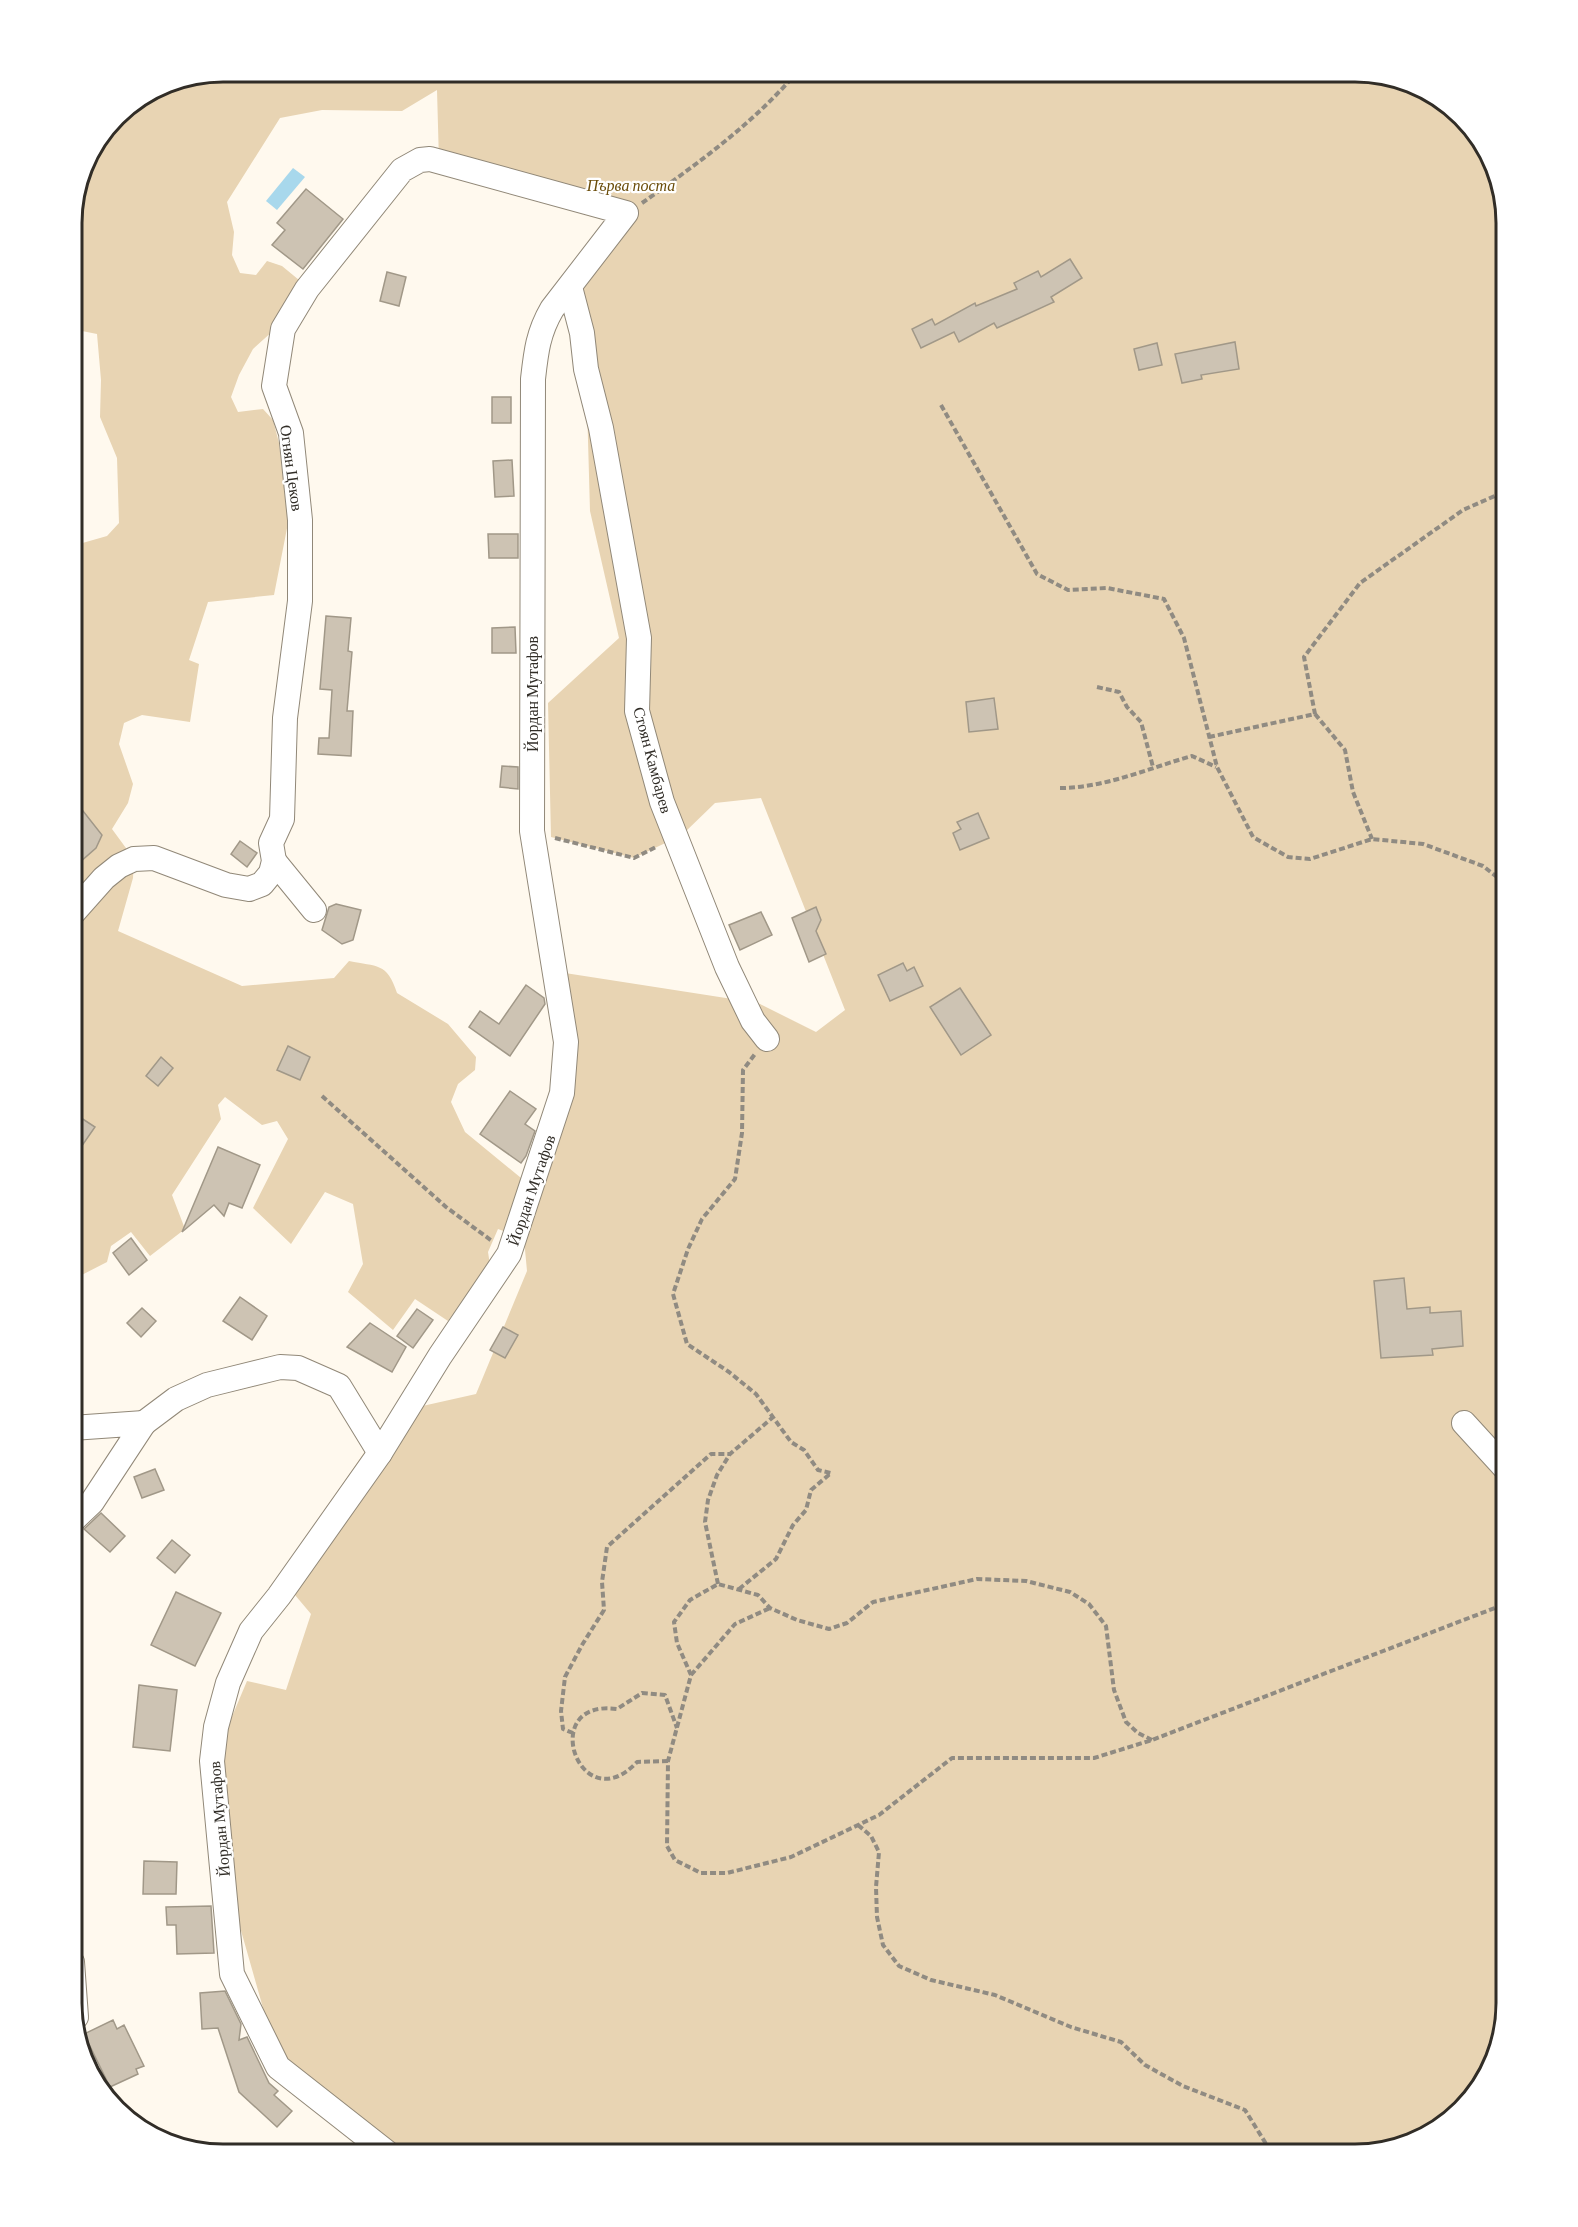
<svg xmlns="http://www.w3.org/2000/svg" width="1578" height="2227" font-family="'Crimson Pro',serif">
<style>
.green{fill:#e8d4b3;fill-rule:evenodd}
.water{fill:#a8d8ec}
.building{fill:#cdc3b3;stroke:#a19888;stroke-width:1.5}
.lines{fill:none;stroke-linecap:round;stroke-linejoin:round}
.minor-casing{stroke:#918878;stroke-width:26}
.path{stroke:#908b82;stroke-width:4;stroke-dasharray:6 3;stroke-linecap:butt}
.minor{stroke:#fff;stroke-width:24}
.labels{text-anchor:middle;stroke-width:4.5;stroke-linejoin:round;paint-order:stroke}
.park-label{font-size:16px;font-style:italic;fill:#6b4d0a;stroke:#fff}
.street-label{font-size:16px;fill:#312d27;stroke:#fff}
.rim{fill:none;stroke:#312d27;stroke-width:3}
</style>
<rect width="100%" height="100%" fill="#fff9ee"/>
<path class="green" d="M224 72H1364L1430 93 1485 148 1506 224V2004L1485 2079 1430 2134 1355 2155H400L275 2050 234 1906 220 1745 247 1681 286 1690 311 1614 279 1576 406 1392 418 1407 476 1394 527 1271 524 1239 498 1229 488 1252 490 1265 448 1321 415 1299 393 1330 348 1292 363 1264 353 1204 325 1192 291 1244 253 1208 288 1139 277 1121 262 1125 225 1097 218 1105 221 1119 172 1195 185 1229 150 1256 131 1232 111 1246 107 1262 72 1280V676L75 652 72 628V546L107 536 119 523 117 458 100 417 101 380 97 334 72 329V214L84 165 117 116 166 83ZM437 90 439 162 626 214 570 287 586 369 590 511 619 638 548 703 551 837 634 858 682 835 715 803 761 798 845 1010 816 1032 758 1003 565 973 569 1097 532 1187 465 1132 451 1102 458 1084 475 1070 476 1057 448 1024 397 993C387 962 377 967 349 961L334 978 242 986 118 931 133 878 134 859 112 829 128 803 133 784 119 744 124 723 142 715 190 722 199 664 189 660 208 602 274 595 288 523 279 443 273 420 263 409 238 412 231 397 239 375 253 349 274 330 299 290V280L282 266 267 261 256 275 240 273 232 255 234 232 227 202 280 118 322 110 402 111Z"/>
<polygon class="water" points="293,168 305,177 277,210 266,201"/>
<g class="building">
<polygon points="306,189 343,219 303,269 272,245 285,230 277,223"/>
<polygon points="1070,259 1082,278 1051,297 1054,302 997,328 994,323 959,342 954,332 921,348 912,329 932,319 935,325 975,303 976,306 1017,289 1014,283 1038,271 1041,277"/>
<polygon points="387,272 406,277 399,306 380,301"/>
<polygon points="1235,342 1239,369 1201,375 1202,379 1182,383 1175,354"/>
<polygon points="1157,343 1162,365 1139,370 1134,349"/>
<rect x="492" y="397" width="19" height="26"/>
<polygon points="512,460 514,496 495,497 493,461"/>
<polygon points="488,534 518,534 518,558 489,558"/>
<polygon points="326,616 351,618 348,651 352,652 347,711 353,711 351,756 318,754 319,738 329,738 332,690 320,689"/>
<polygon points="515,627 516,653 492,653 492,628"/>
<polygon points="994,698 998,729 969,732 966,702"/>
<polygon points="502,766 518,767 518,789 500,787"/>
<polygon points="72,797 102,835 96,848 72,869"/>
<polygon points="978,813 989,838 960,850 953,833 961,829 957,822"/>
<polygon points="240,841 257,853 247,867 231,854"/>
<polygon points="336,904 361,910 353,940 342,944 322,930 329,907"/>
<polygon points="816,907 821,920 816,931 826,954 809,962 792,918"/>
<polygon points="761,912 772,935 740,950 729,925"/>
<polygon points="903,963 907,971 914,967 923,986 890,1001 878,975"/>
<polygon points="526,985 544,998 545,1004 510,1056 469,1027 480,1011 499,1024"/>
<polygon points="960,988 991,1035 961,1055 930,1007"/>
<polygon points="288,1046 310,1057 300,1080 277,1070"/>
<polygon points="161,1057 173,1068 158,1086 146,1076"/>
<polygon points="510,1091 536,1109 525,1124 535,1131 526,1156 521,1163 480,1134"/>
<polygon points="72,1112 95,1127 72,1160"/>
<polygon points="218,1147 260,1165 242,1208 229,1203 224,1216 214,1205 182,1232"/>
<polygon points="131,1238 147,1260 129,1275 113,1253"/>
<polygon points="1404,1278 1407,1309 1430,1307 1430,1313 1461,1311 1463,1346 1432,1349 1433,1355 1381,1358 1374,1281"/>
<polygon points="240,1297 267,1316 252,1340 223,1321"/>
<polygon points="142,1308 156,1321 141,1337 127,1323"/>
<polygon points="417,1309 433,1320 413,1348 397,1336"/>
<polygon points="370,1323 406,1347 392,1372 347,1347"/>
<polygon points="503,1327 518,1335 505,1358 490,1350"/>
<polygon points="155,1469 164,1490 142,1498 134,1477"/>
<polygon points="101,1513 125,1536 110,1552 84,1529"/>
<polygon points="172,1540 190,1555 175,1573 157,1558"/>
<polygon points="176,1592 221,1613 195,1666 151,1645"/>
<polygon points="139,1685 177,1690 170,1751 133,1747"/>
<polygon points="144,1861 177,1862 176,1894 143,1894"/>
<polygon points="211,1906 214,1953 177,1954 176,1925 167,1925 166,1907"/>
<polygon points="225,1991 241,2024 239,2040 247,2037 269,2083 278,2091 274,2095 292,2111 277,2127 239,2092 218,2028 202,2029 200,1993"/>
<polygon points="113,2020 117,2029 124,2025 144,2066 136,2069 138,2074 110,2087 84,2034"/>
</g>
<g class="lines">
<g class="minor-casing">
<g id="minor">
<polyline points="570,287 582,333 586,369 601,428 639,638 637,711 662,802 727,967 753,1021 767,1039"/>
<polyline points="274,861 314,910"/>
<path d="M72 914 104 878 119 866 134 859 154 858 226 885 249 889 262 884 271 873 274 861 271 843 282 819 285 718 300 601V520L291 433 274 386 283 329 307 289 402 170 420 160 430 159 626 213 552 309C538 333 536 352 533 379L532 831 566 1042 562 1093 509 1254 440 1356 380 1453 279 1596 251 1631 228 1683 216 1727 212 1761 232 1974 278 2067 390 2155"/>
<polyline points="144,1423 176,1399 207,1385 280,1367 298,1368 339,1386 380,1453"/>
<polyline points="1464,1423 1506,1469"/>
<polyline points="72,1521 92,1502 144,1423 72,1428"/>
<polyline points="72,1962 76,2017"/>
</g>
</g>
<g class="path">
<path d="M642 203C697 164 753 124 797 72"/>
<polyline points="941,405 1037,574 1068,590 1107,588 1164,599 1184,638 1217,767 1253,837 1288,857 1310,859 1372,839 1423,844 1483,866 1506,884"/>
<polyline points="1097,687 1119,692 1127,707 1141,722 1153,767"/>
<polyline points="1315,714 1345,750 1353,792 1372,839"/>
<polyline points="1209,737 1315,714 1304,657 1360,583 1463,510 1506,491"/>
<path d="M1060 788C1105 788 1149 768 1192 756L1216 767"/>
<polyline points="555,838 634,858 656,847"/>
<polyline points="322,1096 446,1207 492,1241"/>
<polyline points="718,1584 705,1522 708,1500 717,1475 730,1454 772,1418"/>
<polyline points="739,1589 776,1559 793,1525 806,1510 811,1490 831,1473 818,1470 804,1450 791,1442 756,1394 729,1372 687,1344 673,1294 688,1249 702,1219 735,1179 742,1133 743,1070 755,1054"/>
<polyline points="691,1675 735,1624 770,1608"/>
<polyline points="573,1733 563,1729 561,1711 565,1677 582,1645 604,1610 602,1582 607,1547 711,1454 730,1454"/>
<polyline points="1152,1740 1138,1733 1126,1722 1114,1690 1106,1626 1089,1604 1070,1592 1026,1581 977,1579 873,1602 847,1623 829,1629 797,1620 770,1608 758,1595 718,1584 690,1600 674,1622 677,1643 691,1675 668,1761 667,1846 675,1860 701,1873 727,1873 791,1857 879,1815 952,1758 1094,1758 1152,1740 1500,1606 1506,1606"/>
<path d="M668 1761 637 1762C580 1823 536 1698 617 1709L642 1693 665 1695 677 1728"/>
<polyline points="858,1825 871,1836 879,1852 876,1887 877,1917 883,1945 899,1966 931,1980 995,1995 1071,2027 1121,2042 1145,2065 1183,2086 1245,2110 1273,2155"/>
</g>
<use href="#minor" class="minor"/>
</g>
<g class="labels">
<g class="park-label">
<text x="631" y="191">Първа поста</text>
</g>
<g class="street-label">
<text transform="translate(292 468) rotate(82)" y="6">Огнян Цеков</text>
<text transform="translate(532 694) rotate(-90)" y="6">Йордан Мутафов</text>
<text transform="translate(653 760) rotate(75)" y="6">Стоян Камбарев</text>
<text transform="translate(531 1190) rotate(-71)" y="6">Йордан Мутафов</text>
<text transform="translate(219 1819) rotate(-95)" y="6">Йордан Мутафов</text>
</g>
</g>
<path d="M0 0H1578V2227H0ZM223 82H1355A141 141 0 0 1 1496 223V2003A141 141 0 0 1 1355 2144H223A141 141 0 0 1 82 2003V223A141 141 0 0 1 223 82Z" fill="#fff" fill-rule="evenodd"/>
<path class="rim" d="M223 82H1355A141 141 0 0 1 1496 223V2003A141 141 0 0 1 1355 2144H223A141 141 0 0 1 82 2003V223A141 141 0 0 1 223 82Z"/>
</svg>
